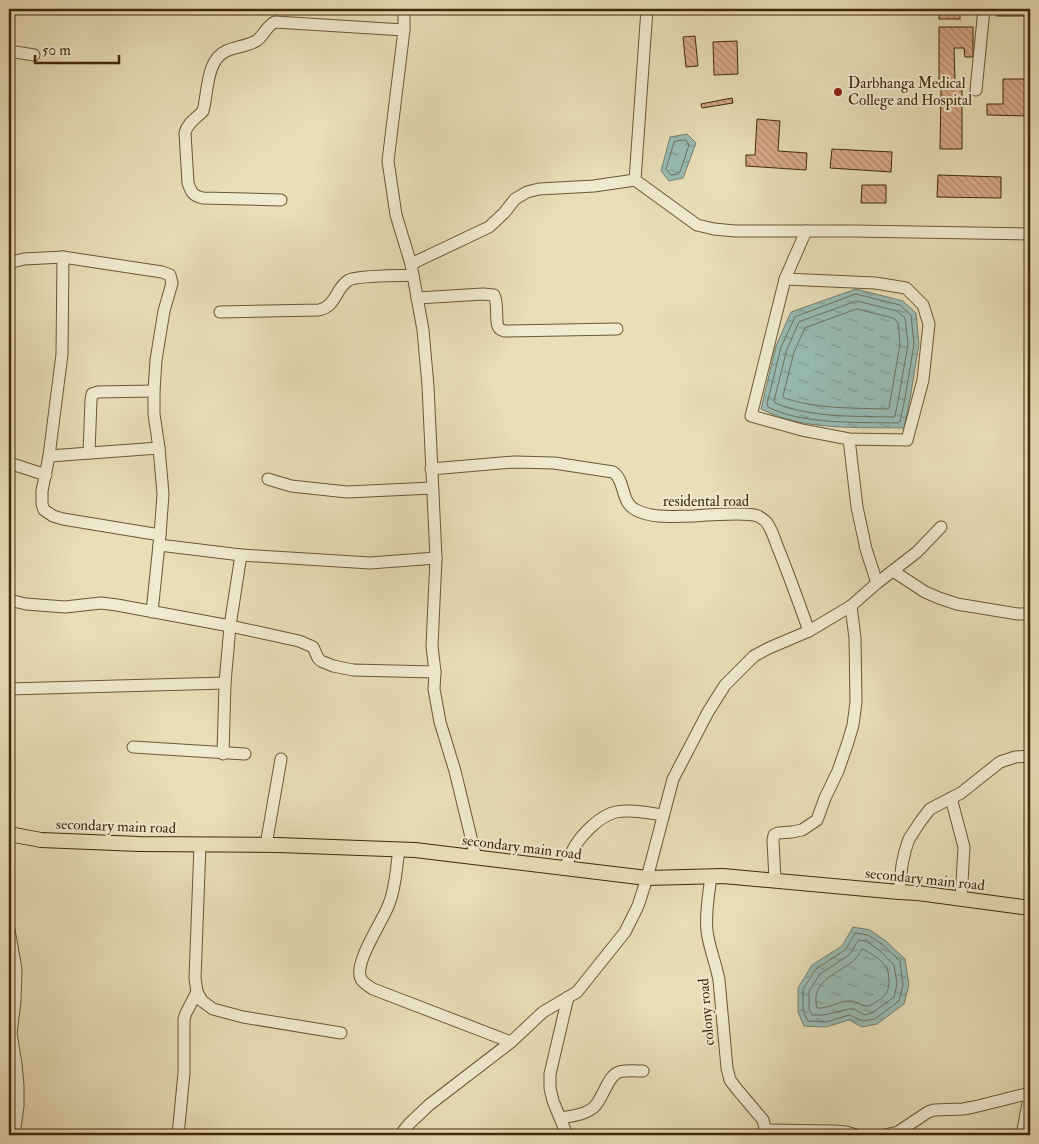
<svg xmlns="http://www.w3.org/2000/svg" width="1039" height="1144" font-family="'IM FELL Double Pica',serif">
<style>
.water{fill:url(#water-ripples);stroke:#75806f}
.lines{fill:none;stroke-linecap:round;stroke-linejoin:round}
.shore{stroke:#6c725e;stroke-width:1}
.building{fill:url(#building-back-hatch);stroke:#412808}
.minor-casing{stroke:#6b5634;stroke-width:13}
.major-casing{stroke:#412808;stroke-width:16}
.minor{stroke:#f0ead0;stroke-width:11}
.major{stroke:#e8deb7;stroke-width:14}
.poi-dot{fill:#8f2418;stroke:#f0ead0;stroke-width:2}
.labels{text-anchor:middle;stroke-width:4;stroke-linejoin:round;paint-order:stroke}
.poi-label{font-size:15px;fill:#412808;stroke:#f0ead0;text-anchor:start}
.street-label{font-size:15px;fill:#412808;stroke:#f0ead0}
</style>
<defs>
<pattern id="water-ripples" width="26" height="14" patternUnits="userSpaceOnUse" patternTransform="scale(1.25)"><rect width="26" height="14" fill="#98bbb3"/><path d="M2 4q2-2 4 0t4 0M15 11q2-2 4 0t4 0" fill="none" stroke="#7e9890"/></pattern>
<pattern id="building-back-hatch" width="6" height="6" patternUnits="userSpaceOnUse" patternTransform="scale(1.25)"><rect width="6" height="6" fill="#d9aa87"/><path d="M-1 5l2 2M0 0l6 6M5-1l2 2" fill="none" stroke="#b28a6c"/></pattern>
</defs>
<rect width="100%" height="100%" fill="#e8deb7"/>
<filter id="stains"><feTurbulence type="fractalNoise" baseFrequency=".004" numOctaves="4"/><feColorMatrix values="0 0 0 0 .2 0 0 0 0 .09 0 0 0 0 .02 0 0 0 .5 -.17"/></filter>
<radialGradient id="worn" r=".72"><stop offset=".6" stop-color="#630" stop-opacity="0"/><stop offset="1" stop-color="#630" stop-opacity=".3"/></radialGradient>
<g class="water">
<polygon points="687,134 696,143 683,178 669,181 661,171 670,137"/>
<path d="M856 289 903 301 916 313 919 344 910 399 904 428C857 427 804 431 761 409L776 346 791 312Z"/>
<polygon points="853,927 870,930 886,941 905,959 909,985 904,1004 877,1024 862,1027 849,1020 826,1027 804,1026 798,1012 798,988 812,965 842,946"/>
</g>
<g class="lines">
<g class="shore">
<polygon points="684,140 686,140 689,145 680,172 678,174 671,175 666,169 674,142 676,141"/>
<path d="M856 294 900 305 911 315 914 344 905 398 900 422 898 423C859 422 803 425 768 407L767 404 781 347 795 317Z"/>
<path d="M857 301 897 311 905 318 908 344 899 396 895 416 893 417C854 416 812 418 775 403L774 401 787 349 799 322Z"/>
<path d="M857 309 893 318 898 322 900 344 889 408 887 409C852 408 817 409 784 398L783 396 794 352 805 328Z"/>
<polygon points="856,933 868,935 883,945 900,961 903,985 899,1001 875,1019 863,1021 849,1015 826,1022 808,1021 803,1011 803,989 816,969 845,950"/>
<polygon points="859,940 866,941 879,950 894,965 897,984 894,997 872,1013 864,1015 854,1009 849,1009 824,1015 812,1015 809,1009 809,991 820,974 849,955"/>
<path d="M862 949C869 951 884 962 887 968 889 973 890 987 887 992 884 998 874 1003 869 1006 862 1007 857 1001 849 1001 838 1001 828 1009 817 1008 810 982 836 974 852 962 857 958 859 954 862 949Z"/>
</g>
</g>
<g class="building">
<rect x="939" y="9" width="21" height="10"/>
<rect x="997" y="9" width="33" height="7"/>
<polygon points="939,27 973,27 973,57 965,57 964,48 954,48 955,81 939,82"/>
<polygon points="695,36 698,66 686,67 683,37"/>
<polygon points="737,41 738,74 714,75 713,42"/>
<polygon points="1003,79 1027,79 1027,93 1030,93 1030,116 987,115 987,104 1003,104"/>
<polygon points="941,88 962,88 962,149 940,149"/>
<polygon points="732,98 733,103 702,108 701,104"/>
<polygon points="757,119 780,121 778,151 807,153 806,170 746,166 746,155 755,155"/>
<polygon points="832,149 892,152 891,172 830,168"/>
<polygon points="938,175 1001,177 1001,198 937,197"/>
<polygon points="862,185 886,185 886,203 861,203"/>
</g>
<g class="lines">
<g class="minor-casing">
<g id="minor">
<polyline points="404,9 404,30 388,161 396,215 411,264 423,330 428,386 436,558 432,646 435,672 434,689 440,722 455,771 476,858"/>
<polyline points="647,9 635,180 697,225 714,229 735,231 854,231 1030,234"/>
<polyline points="9,51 34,55"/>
<polyline points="976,90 984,9"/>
<path d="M281 200 203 198C193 196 191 192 188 183L185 133C187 123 197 118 203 111 208 93 206 60 226 51 235 47 247 46 256 41 264 36 266 26 275 22L404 30"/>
<polyline points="63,257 62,354 49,456 42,491 42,504 44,510 53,516 63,519 160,535"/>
<polyline points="9,263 24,259 63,257 162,272 170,275 172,283 164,311 156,360 154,391 154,414 159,448 163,494 160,535 152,612"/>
<polyline points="411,264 489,227 504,213 515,199 527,192 539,189 594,186 635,180"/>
<polyline points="785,279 806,231"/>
<path d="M417 298 483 294 494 295C499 303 494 325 500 329 501 330 503 330 504 331L617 329"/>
<path d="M220 312 319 310C337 306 335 288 349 280 359 275 400 276 413 275"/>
<polyline points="849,439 907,440 923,380 929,324 923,305 906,288 875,283 785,279 751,416 802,430 849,439 857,507 866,549 877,583"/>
<polyline points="89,453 91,400 92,394 98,392 154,391"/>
<polyline points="49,456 159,448"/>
<polyline points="9,463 46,475"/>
<path d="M431 469 514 462 554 463 613 472C626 481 620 502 636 510 654 519 674 516 693 516 707 515 747 512 758 516 761 518 765 520 767 523 772 530 775 540 778 548 789 575 799 603 809 631"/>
<polyline points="268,479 291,486 347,492 432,488"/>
<polyline points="159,545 241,555 370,563 436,558"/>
<polyline points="893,571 925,592 939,598 957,604 1018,614 1030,614"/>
<polyline points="9,600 26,604 65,607 101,603 117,605 230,626 299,641 313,647 318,658 321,661 333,666 353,670 435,672"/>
<polyline points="9,689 225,683"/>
<polyline points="133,747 245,754"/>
<polyline points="223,754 225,683 230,626 241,555"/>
<polyline points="951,798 964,847 961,899"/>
<polyline points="200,845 195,978 197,992 202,1001 213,1009 243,1017 341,1033"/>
<polyline points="266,845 281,759"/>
<path d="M399 850C396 868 396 887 389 904 383 921 353 963 361 979 364 984 369 986 373 989L511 1042"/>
<path d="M565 868C568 861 571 853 575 846 583 833 601 815 616 812 631 809 648 813 663 815"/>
<path d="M711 876C709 894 705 912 707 931 709 948 716 963 719 980L727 1068 730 1080 736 1088 763 1120 767 1135"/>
<polyline points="775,880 773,840 774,835 778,833 792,832 802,830 817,820 825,798 838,771 848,742 853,725 856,702 855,638 851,606"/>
<polyline points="899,892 902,865 905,851 909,839 920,822 930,809 961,793 1000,762 1015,757 1030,756"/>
<polyline points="9,930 16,969 15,1001 11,1033 16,1064 18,1086 18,1106 14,1135"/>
<path d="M560 1118C571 1116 585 1115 594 1107 603 1099 608 1075 619 1072 627 1070 636 1071 643 1071"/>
<polyline points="766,1130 835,1131 846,1132 856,1135"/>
<polyline points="178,1135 184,1073 184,1019 186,1013 197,992"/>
<polyline points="400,1135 410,1123 429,1105 511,1042 543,1012 577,992 625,932 638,906 647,878 673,779 708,712 725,685 754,656 769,648 809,631 851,606 877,583 917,552 941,527"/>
<polyline points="567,1135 553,1101 550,1088 550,1074 568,997"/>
<polyline points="885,1135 898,1132 928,1112 934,1110 963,1109 974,1107 1030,1093"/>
<polyline points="1022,1135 1030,1093"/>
</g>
</g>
<g class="major-casing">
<polyline id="major" points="9,834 41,840 139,844 278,845 415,850 647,878 723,876 899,892 918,893 1030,908"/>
</g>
<use href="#minor" class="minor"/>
<use href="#major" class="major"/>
</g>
<circle class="poi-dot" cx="838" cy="92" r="5"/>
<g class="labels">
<g class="poi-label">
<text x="848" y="88">Darbhanga Medical<tspan x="848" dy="17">College and Hospital</tspan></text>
</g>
<g class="street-label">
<text x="706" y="506">residental road</text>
<text transform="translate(116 826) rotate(2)" y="5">secondary main road</text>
<text transform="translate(522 847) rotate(7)" y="5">secondary main road</text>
<text transform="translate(925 879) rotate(6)" y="5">secondary main road</text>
<text transform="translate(706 1012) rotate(-95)" y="5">colony road</text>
</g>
</g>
<rect width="1039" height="1144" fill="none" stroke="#e8deb7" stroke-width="30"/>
<rect x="10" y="10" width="1019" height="1124" fill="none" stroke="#412808" stroke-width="2.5"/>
<rect x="15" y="15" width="1009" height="1114" fill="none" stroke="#412808"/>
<path d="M35 55v8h84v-8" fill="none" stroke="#412808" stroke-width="2.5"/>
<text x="42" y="55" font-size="15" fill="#412808" stroke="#f0ead0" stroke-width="4" paint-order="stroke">50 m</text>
<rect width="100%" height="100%" filter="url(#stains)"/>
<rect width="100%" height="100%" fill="url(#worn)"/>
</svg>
